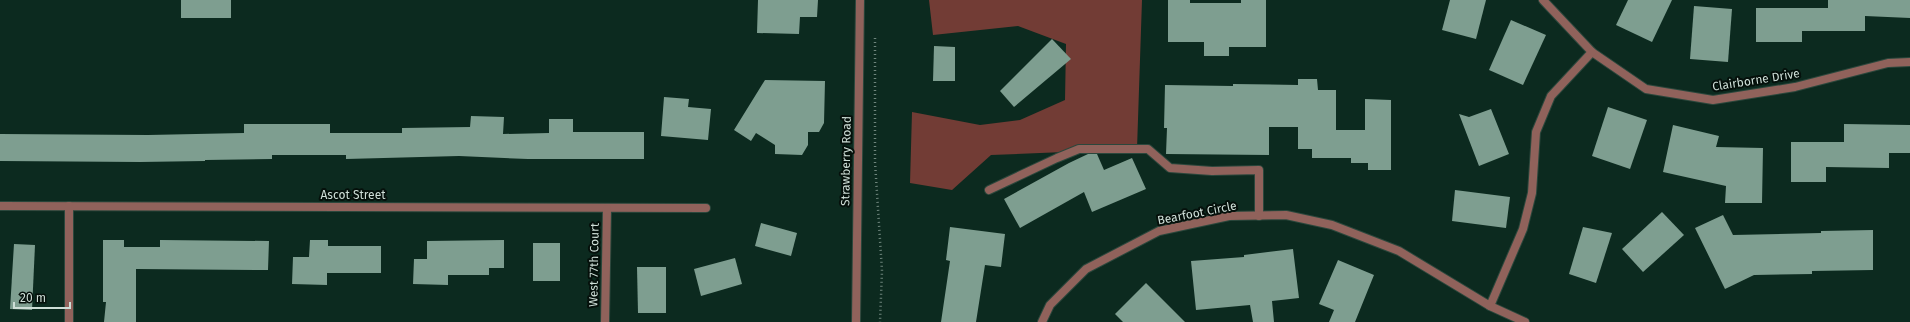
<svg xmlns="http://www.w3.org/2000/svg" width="1910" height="322" font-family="'Fira Sans',sans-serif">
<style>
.forest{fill:#723c35}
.building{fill:#7e9e90}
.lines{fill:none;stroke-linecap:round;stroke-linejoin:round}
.service-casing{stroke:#2b473c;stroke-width:10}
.minor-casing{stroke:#2b473c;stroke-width:10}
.tertiary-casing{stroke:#2b473c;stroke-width:10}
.path{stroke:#6e857c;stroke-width:2.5;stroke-dasharray:1 3;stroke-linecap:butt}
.service{stroke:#90625b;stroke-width:8}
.minor{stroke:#90625b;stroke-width:8}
.tertiary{stroke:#90625b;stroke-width:8}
.labels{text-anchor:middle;stroke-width:4;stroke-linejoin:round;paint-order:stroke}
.street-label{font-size:12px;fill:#ceded7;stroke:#05100b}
</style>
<rect width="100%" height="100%" fill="#0c2a1f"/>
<polygon class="forest" points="929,0 1142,0 1137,149 991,155 952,190 910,183 912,112 980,125 1020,120 1065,100 1066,44 1018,26 933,35"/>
<g class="building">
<rect x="181" y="0" width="50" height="18"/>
<polygon points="758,0 818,0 817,17 800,17 799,34 757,33"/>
<polygon points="1168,0 1190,0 1190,3 1241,3 1241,0 1266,0 1266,47 1229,47 1229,56 1204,56 1204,42 1168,42"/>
<polygon points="1450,0 1486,0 1476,39 1442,30"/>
<polygon points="1628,0 1672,0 1652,42 1616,25"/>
<polygon points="1828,0 1910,0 1910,18 1865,16 1865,31 1802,31 1802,42 1756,42 1756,8 1828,8"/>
<polygon points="1694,6 1732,9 1728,62 1690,59"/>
<polygon points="1511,20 1546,35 1523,85 1489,70"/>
<polygon points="1052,39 1071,59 1014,107 1000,91"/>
<polygon points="934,46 955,47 955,81 933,81"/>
<polygon points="1298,79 1317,79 1318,90 1336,90 1336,130 1365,130 1365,99 1391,100 1391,170 1368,170 1368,163 1351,163 1351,158 1312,158 1312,149 1298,149 1298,127 1269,127 1269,155 1166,154 1167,128 1164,128 1165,85 1233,86 1233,84 1298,85"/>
<polygon points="765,80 825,81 824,123 819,132 808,132 808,145 802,155 775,154 775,145 756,133 751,141 734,130"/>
<polygon points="664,97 689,99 688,107 711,109 708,140 661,136"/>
<polygon points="1608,107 1647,120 1630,169 1592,156"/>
<polygon points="1491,109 1509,154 1479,166 1459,114 1469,117"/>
<polygon points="471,116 504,117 503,134 549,133 549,119 573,119 573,132 644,132 644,159 528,159 459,156 346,159 346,155 272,155 272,159 205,160 205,161 140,162 0,161 0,134 148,135 244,133 244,124 330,124 330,133 402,133 402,128 470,127"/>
<polygon points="1844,124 1910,125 1910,153 1889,153 1889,168 1826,167 1826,182 1791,182 1791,142 1844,142"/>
<polygon points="1673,125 1719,136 1716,147 1763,148 1762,203 1725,203 1726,186 1663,172"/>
<polygon points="1088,154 1097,154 1104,170 1132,158 1146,189 1092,212 1084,192 1020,228 1004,199 1069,163"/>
<polygon points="1455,190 1510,197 1506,228 1452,221"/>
<polygon points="1662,212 1684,235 1643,272 1622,249"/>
<polygon points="1723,215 1733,235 1821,233 1821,231 1873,230 1873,270 1812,271 1812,274 1754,275 1725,289 1695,228"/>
<polygon points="761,223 797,233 791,256 755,246"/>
<polygon points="950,227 1005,234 1001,267 985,265 976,322 941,322 950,261 946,260"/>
<polygon points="1583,227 1612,233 1596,283 1569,274"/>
<polygon points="103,240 124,240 124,247 160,247 160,240 269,241 268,270 136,269 136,322 104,322 106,302 103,302"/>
<polygon points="310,240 328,240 328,246 381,246 381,273 327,273 327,285 292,284 293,257 309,257"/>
<polygon points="504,240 504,268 489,268 489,275 448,275 448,285 413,284 414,259 427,259 427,241"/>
<rect x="533" y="243" width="27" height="38"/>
<polygon points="14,244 35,245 32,310 10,309"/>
<polygon points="1293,249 1299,298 1272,301 1274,322 1253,322 1250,305 1196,310 1191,261 1244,257 1244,255"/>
<polygon points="735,258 742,284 701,296 694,269"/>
<polygon points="1338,260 1374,275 1355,322 1329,322 1334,310 1319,304"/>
<polygon points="637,267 666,267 666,313 638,313"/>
<polygon points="1146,283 1185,322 1123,322 1115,314"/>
</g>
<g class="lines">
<g class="service-casing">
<polyline id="service" points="989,190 1057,158 1079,149 1148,149 1170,168 1212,171 1259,170 1259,216"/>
</g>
<g class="minor-casing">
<g id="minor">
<polyline points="1543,0 1592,52 1646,89 1713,100 1795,87 1888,63 1910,62"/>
<polyline points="0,206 706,208"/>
<polyline points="69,206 69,322"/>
<polyline points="1490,306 1523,229 1532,193 1536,132 1551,96 1592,52"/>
<polyline points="605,322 607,209"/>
<polyline points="1042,322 1050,305 1086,269 1159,231 1229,216 1286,215 1332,225 1399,251 1490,306 1525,322"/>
</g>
</g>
<g class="tertiary-casing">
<polyline id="tertiary" points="856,322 860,0"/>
</g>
<polyline class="path" points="875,38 875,162 882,271 880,322"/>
<use href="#service" class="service"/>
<use href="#minor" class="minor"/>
<use href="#tertiary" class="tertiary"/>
</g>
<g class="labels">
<g class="street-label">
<text transform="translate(1756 80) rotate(-9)" y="4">Clairborne Drive</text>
<text transform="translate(846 161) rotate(-89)" y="4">Strawberry Road</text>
<text x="353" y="199">Ascot Street</text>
<text transform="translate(1197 213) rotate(-11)" y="4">Bearfoot Circle</text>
<text transform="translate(594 265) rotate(-89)" y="4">West 77th Court</text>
</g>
</g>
<path d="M14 302v6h56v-6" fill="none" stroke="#ceded7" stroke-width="2"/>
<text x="20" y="302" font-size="12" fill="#ceded7" stroke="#05100b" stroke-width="3" paint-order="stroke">20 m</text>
</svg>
